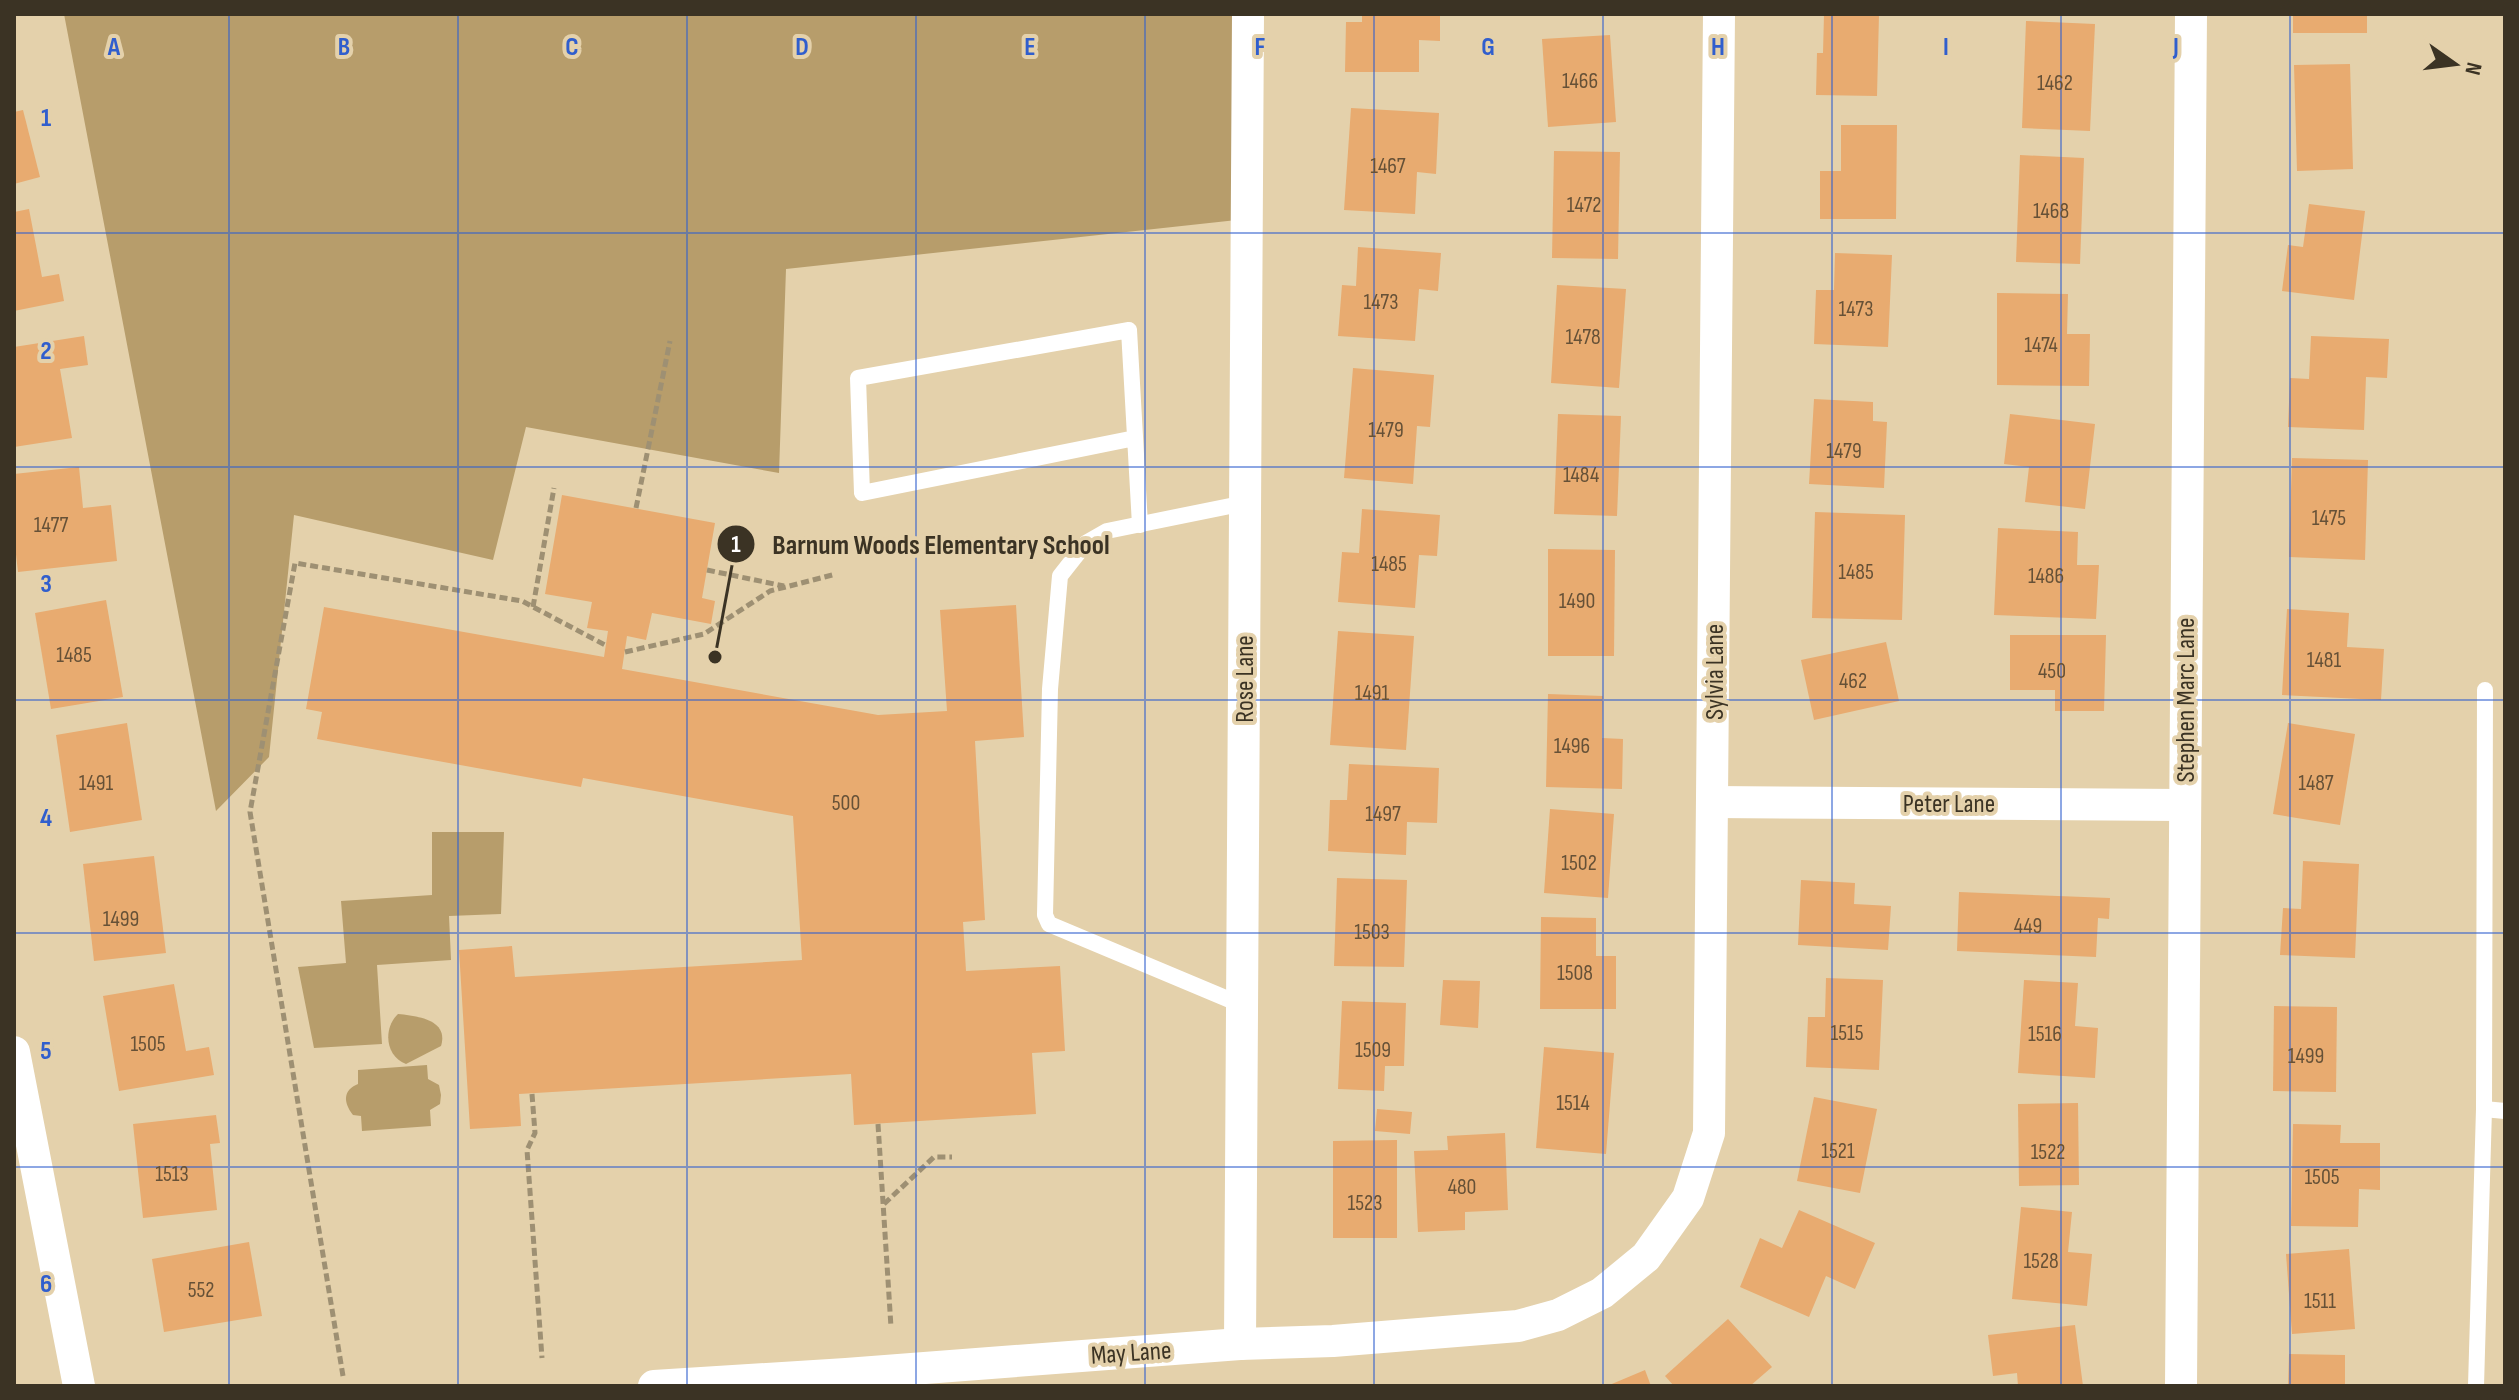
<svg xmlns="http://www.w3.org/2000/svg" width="2519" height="1400" font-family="'Sofia Sans Condensed',sans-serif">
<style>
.green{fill:#b79d6b}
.building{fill:#e8ab70}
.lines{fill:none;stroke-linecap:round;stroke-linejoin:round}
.path{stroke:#9e9073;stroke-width:5;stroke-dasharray:8 4;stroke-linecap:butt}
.service{stroke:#fff;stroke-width:16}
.minor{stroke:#fff;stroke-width:32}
.grid{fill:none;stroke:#305ecd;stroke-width:2;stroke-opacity:0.55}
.labels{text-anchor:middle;stroke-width:8;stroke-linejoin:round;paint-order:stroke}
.number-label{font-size:22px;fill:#665137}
.street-label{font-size:26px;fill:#3b3324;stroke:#e4d1ab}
.grid-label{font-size:26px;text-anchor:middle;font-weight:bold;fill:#305ecd;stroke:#e4d1ab;stroke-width:8;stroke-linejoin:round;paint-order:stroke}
.leader{fill:none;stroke:#3b3324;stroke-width:3}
.callout-dot{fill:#3b3324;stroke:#e4d1ab;stroke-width:3}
.mark-label{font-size:24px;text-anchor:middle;font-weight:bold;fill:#fff}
.callout-label{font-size:28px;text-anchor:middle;font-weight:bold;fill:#3b3324;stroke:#e4d1ab;stroke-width:8;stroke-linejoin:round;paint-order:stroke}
</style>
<rect width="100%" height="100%" fill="#e4d1ab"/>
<g class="green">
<polygon points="64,14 1248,14 1246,219 786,269 779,473 526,427 493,560 294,515 269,757 216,811"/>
<polygon points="432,832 504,832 501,914 449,916 451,960 377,965 382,1044 314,1048 298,967 346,963 341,901 432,895"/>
<path d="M398 1014C418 1016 449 1020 441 1046L406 1064C385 1056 383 1028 398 1014Z"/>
<path d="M427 1065 428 1079 439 1085 441 1095 440 1104 430 1110 431 1126 362 1131 361 1116 353 1115C343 1102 343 1090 358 1084V1070Z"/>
</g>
<g class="building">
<polygon points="1362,14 1440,14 1440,41 1419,40 1419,72 1345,72 1346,22 1362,22"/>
<polygon points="1824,14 1879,14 1877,96 1816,95 1817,53 1823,53"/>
<rect x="2293" y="14" width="74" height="19"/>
<polygon points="2026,21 2095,24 2090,131 2022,128"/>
<polygon points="1610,35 1616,122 1548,127 1542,39"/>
<polygon points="2350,64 2353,169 2297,171 2294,65"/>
<polygon points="1351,108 1439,113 1436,174 1417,172 1415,214 1344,210"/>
<polygon points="23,110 40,177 14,184 14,112"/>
<polygon points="1841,125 1897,125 1896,219 1820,219 1820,171 1841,171"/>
<polygon points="1554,151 1620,152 1618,259 1552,258"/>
<polygon points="2020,155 2084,158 2080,264 2016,262"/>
<polygon points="2309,204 2365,211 2354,300 2282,291 2288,245 2303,247"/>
<polygon points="29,209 42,277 59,274 64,301 14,311 14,212"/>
<polygon points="1358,247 1441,253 1438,291 1419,289 1415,341 1338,336 1342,285 1356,286"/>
<polygon points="1835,253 1892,255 1888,347 1814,344 1816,290 1834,290"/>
<polygon points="1557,285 1626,289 1619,388 1551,383"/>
<polygon points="1997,293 2068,294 2067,334 2090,334 2089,386 1997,385"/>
<polygon points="84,336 88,365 60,369 72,438 14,447 14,347"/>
<polygon points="2311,336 2389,339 2387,378 2366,377 2364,430 2288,427 2290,378 2309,379"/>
<polygon points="1353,368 1434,375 1430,427 1417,426 1413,484 1344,478"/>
<polygon points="1814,399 1873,402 1873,421 1887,422 1884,488 1809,484"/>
<polygon points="1558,414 1621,416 1617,516 1554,514"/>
<polygon points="2010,414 2095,424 2085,509 2025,502 2029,467 2004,464"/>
<polygon points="2292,458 2368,460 2365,560 2289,557"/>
<polygon points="79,467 83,508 111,505 117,561 18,572 14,537 14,474"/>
<polygon points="562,495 715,523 702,598 715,601 711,624 652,613 646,640 627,636 622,669 878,715 947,711 940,610 1016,605 1024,737 975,741 985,920 963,922 966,971 1060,966 1065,1051 1032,1053 1036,1114 854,1125 851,1074 519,1094 521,1126 470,1129 459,950 512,946 515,977 802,960 793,816 583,778 581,787 317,739 322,712 306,709 324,607 604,657 608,631 587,628 592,602 545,594"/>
<polygon points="1362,509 1440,515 1437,556 1419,555 1415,608 1338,602 1342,552 1359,553"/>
<polygon points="1815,512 1905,515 1902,620 1812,618"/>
<polygon points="1998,528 2078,532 2077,565 2099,565 2096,619 1994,615"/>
<polygon points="1548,549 1615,550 1614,656 1548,656"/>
<polygon points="106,600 123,697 51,709 35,613"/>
<polygon points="2287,609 2349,613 2347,647 2384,649 2381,700 2282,695"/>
<polygon points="1338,631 1414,636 1406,750 1330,745"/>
<polygon points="2010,635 2106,635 2104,711 2055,711 2055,690 2010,690"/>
<polygon points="1886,642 1899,701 1814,720 1801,660"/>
<polygon points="1548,694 1603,696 1602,738 1623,739 1622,789 1546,787"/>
<polygon points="127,723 142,820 70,832 56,735"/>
<polygon points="2288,723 2355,734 2340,825 2273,814"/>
<polygon points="1349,764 1439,768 1437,823 1407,822 1406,855 1328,851 1330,800 1347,800"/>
<polygon points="1550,809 1614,814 1608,898 1544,893"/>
<polygon points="154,856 166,953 94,961 83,864"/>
<polygon points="2303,861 2359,864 2355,958 2280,955 2283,908 2301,909"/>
<polygon points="1337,878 1407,880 1404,967 1334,966"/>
<polygon points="1801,880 1855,883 1854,904 1891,906 1888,950 1798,945"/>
<polygon points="1959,892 2110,898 2109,919 2098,918 2096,957 1957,951"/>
<polygon points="1541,917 1596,918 1596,956 1616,956 1616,1009 1540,1009"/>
<polygon points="1826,978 1883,980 1879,1070 1806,1067 1808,1017 1825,1017"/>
<polygon points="1443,980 1480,981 1478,1028 1440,1025"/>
<polygon points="2024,980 2078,983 2075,1026 2098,1028 2095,1078 2018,1073"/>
<polygon points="174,984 186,1051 209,1047 214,1075 119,1091 103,996"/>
<polygon points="1342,1001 1406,1003 1404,1066 1385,1066 1384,1091 1338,1089"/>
<polygon points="2274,1006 2337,1007 2336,1092 2273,1091"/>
<polygon points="1544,1047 1614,1053 1606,1154 1536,1148"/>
<polygon points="1814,1097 1877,1109 1860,1193 1797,1181"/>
<polygon points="2078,1103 2079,1185 2019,1186 2018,1104"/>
<polygon points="1377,1109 1412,1112 1410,1134 1375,1131"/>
<polygon points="216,1115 220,1143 210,1144 217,1210 143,1218 133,1124"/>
<polygon points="2293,1124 2341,1125 2340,1143 2380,1143 2380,1190 2359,1189 2358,1227 2291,1226"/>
<polygon points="1505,1133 1508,1210 1465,1212 1465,1230 1418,1232 1414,1151 1448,1150 1447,1136"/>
<polygon points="1397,1140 1397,1238 1333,1238 1333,1141"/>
<polygon points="2021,1207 2072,1212 2068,1252 2092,1254 2087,1306 2012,1299"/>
<polygon points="1799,1210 1875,1243 1855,1289 1826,1276 1809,1317 1740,1287 1760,1238 1782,1248"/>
<polygon points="249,1242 262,1316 164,1332 152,1259"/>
<polygon points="2349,1249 2355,1329 2292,1334 2286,1254"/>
<polygon points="1728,1319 1772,1367 1750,1386 1674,1386 1665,1376"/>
<polygon points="2075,1325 2083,1386 2018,1386 2017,1373 1993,1376 1988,1335"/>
<polygon points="2289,1354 2345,1355 2345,1386 2288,1386"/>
<polygon points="1645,1370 1651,1386 1607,1386"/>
</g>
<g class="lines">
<g class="path">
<polyline points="636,508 670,341"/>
<polyline points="707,570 784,586"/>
<polyline points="533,607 554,488"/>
<polyline points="625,652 704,634 770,591 836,574"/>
<polyline points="532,1094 535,1133 527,1150 542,1358"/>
<polyline points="878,1124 891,1327"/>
<polyline points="884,1204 934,1157 952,1157"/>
<polyline points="343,1376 250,812 295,563 522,601 605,645"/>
</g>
<g class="service">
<polyline points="1135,438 862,493 858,378 1129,330 1140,525"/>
<polyline points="2485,690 2484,1109 2505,1111"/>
<polyline points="1242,1005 1049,924 1045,915 1050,689 1060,576 1086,543 1107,531 1245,503"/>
<polyline points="2476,1386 2484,1109"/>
</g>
<g class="minor">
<polyline points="1713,802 2184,805"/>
<polyline points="14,1052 79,1386"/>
<polyline points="1240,1344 1248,14"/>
<polyline points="654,1386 846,1374 1240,1344 1333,1341 1518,1326 1558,1315 1602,1293 1646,1257 1688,1198 1709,1133 1719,14"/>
<polyline points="2181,1386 2191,14"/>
</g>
</g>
<path class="grid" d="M229 14V1386M458 14V1386M687 14V1386M916 14V1386M1145 14V1386M1374 14V1386M1603 14V1386M1832 14V1386M2061 14V1386M2290 14V1386M14 233H2505M14 467H2505M14 700H2505M14 933H2505M14 1167H2505"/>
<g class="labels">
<g class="number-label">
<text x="1580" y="88">1466</text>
<text x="2055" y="90">1462</text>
<text x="1388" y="173">1467</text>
<text x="1584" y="212">1472</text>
<text x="2051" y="218">1468</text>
<text x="1381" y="309">1473</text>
<text x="1856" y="316">1473</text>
<text x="1583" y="344">1478</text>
<text x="2041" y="352">1474</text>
<text x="1386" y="437">1479</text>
<text x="1844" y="458">1479</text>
<text x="1581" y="482">1484</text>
<text x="2329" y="525">1475</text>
<text x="51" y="532">1477</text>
<text x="1389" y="571">1485</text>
<text x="1856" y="579">1485</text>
<text x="2046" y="583">1486</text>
<text x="1577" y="608">1490</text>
<text x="74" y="662">1485</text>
<text x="2324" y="667">1481</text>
<text x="2052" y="678">450</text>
<text x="1853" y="688">462</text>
<text x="1372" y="700">1491</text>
<text x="1572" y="753">1496</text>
<text x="96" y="790">1491</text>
<text x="2316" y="790">1487</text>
<text x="846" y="810">500</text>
<text x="1383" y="821">1497</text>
<text x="1579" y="870">1502</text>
<text x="121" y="926">1499</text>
<text x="2028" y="933">449</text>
<text x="1372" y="939">1503</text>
<text x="1575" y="980">1508</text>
<text x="1847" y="1040">1515</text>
<text x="2045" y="1041">1516</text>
<text x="148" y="1051">1505</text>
<text x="1373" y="1057">1509</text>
<text x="2306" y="1063">1499</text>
<text x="1573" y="1110">1514</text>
<text x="1838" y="1158">1521</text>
<text x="2048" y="1159">1522</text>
<text x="172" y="1181">1513</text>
<text x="2322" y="1184">1505</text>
<text x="1462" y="1194">480</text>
<text x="1365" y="1210">1523</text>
<text x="2041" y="1268">1528</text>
<text x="201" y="1297">552</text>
<text x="2320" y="1308">1511</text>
</g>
<g class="street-label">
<text transform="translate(1714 672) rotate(-90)" y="9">Sylvia Lane</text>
<text transform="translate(1244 679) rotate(-90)" y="9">Rose Lane</text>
<text transform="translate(2185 700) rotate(-90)" y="9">Stephen Marc Lane</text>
<text x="1949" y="812">Peter Lane</text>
<text transform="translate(1131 1352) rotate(-4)" y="9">May Lane</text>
</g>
</g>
<g class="grid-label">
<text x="114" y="55">A</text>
<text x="344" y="55">B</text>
<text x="572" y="55">C</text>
<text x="802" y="55">D</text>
<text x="1030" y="55">E</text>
<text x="1260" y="55">F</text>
<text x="1488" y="55">G</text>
<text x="1718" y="55">H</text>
<text x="1946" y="55">I</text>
<text x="2176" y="55">J</text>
<text x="46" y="126">1</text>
<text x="46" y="359">2</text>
<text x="46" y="592">3</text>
<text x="46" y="826">4</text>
<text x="46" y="1059">5</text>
<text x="46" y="1292">6</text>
</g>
<path class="leader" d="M715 657L736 544"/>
<g class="callout-dot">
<circle cx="715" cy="657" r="8"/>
<circle cx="736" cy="544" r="20"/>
</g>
<g class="mark-label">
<text x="736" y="552">1</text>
</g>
<g class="callout-label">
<text x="941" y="554">Barnum Woods Elementary School</text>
</g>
<rect width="2519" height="1400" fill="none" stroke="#3b3324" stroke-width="32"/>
<g transform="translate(2455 64) rotate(104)" stroke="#e4d1ab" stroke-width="6" paint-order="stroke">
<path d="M0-6L14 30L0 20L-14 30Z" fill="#3b3324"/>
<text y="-12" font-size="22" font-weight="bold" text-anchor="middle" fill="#3b3324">N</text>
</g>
</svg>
